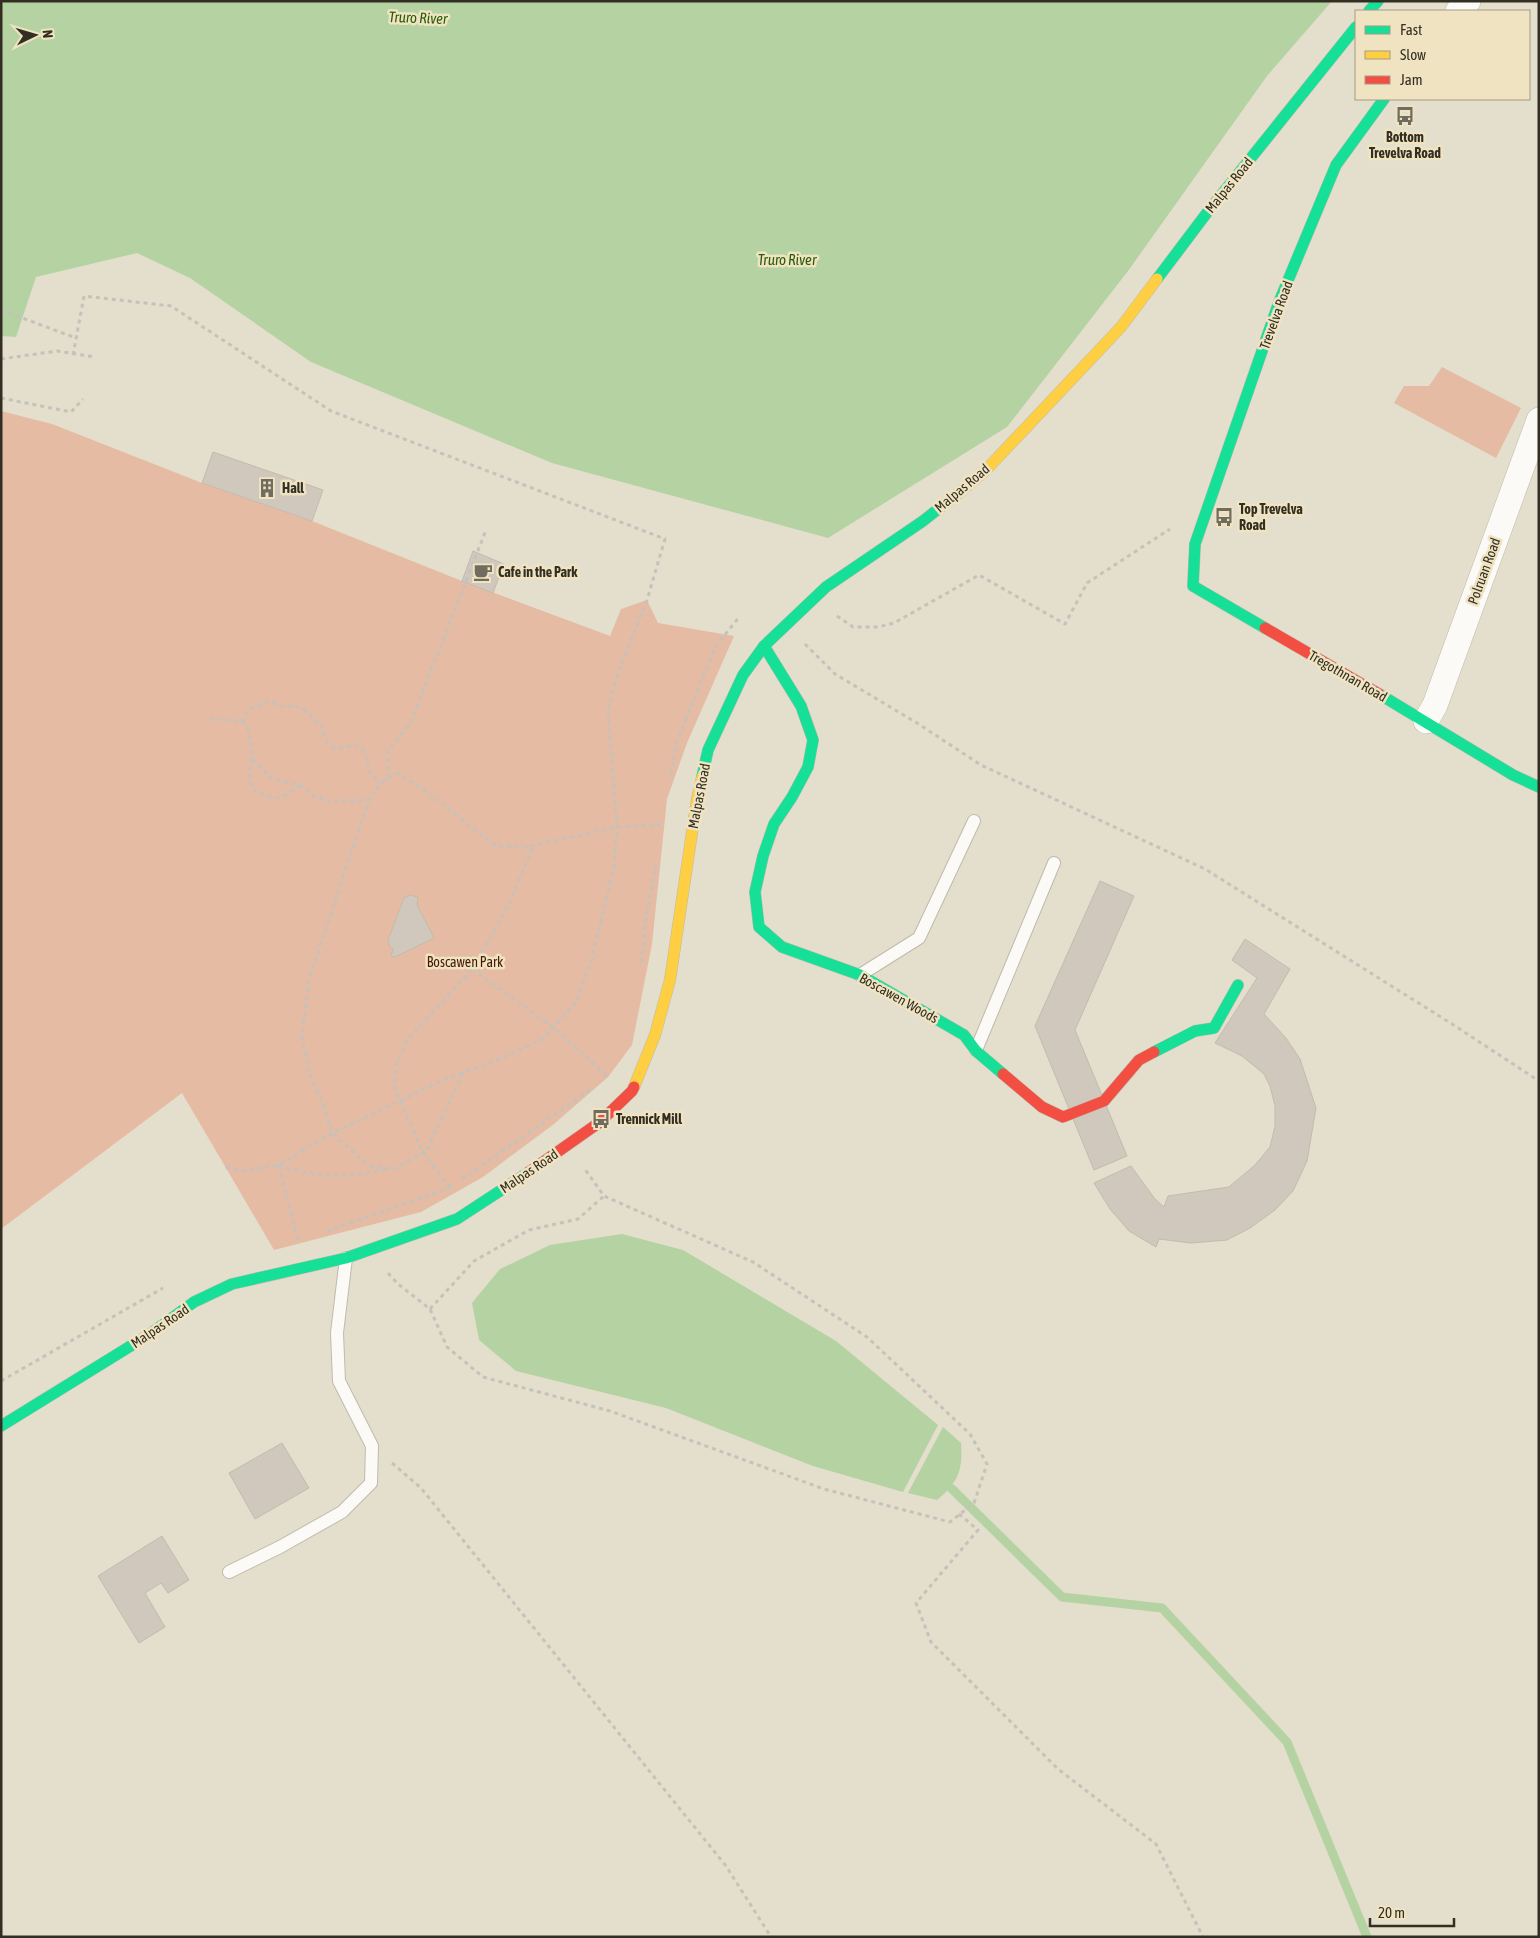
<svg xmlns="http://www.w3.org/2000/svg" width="1540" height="1938" font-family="'Asap Condensed',sans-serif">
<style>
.green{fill:#e6bba3}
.water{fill:#b5d3a2}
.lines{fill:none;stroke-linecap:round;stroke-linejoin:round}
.stream{stroke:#b5d3a2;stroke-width:9}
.building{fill:#d0c8bc;stroke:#c2bbae}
.lane-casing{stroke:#bfbaac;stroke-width:14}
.street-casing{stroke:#bfbaac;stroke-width:26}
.fast-casing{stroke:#bfbaac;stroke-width:12}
.slow-casing{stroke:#bfbaac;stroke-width:12}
.jam-casing{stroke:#bfbaac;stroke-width:12}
.path{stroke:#c5c2bc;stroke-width:3;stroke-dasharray:4 4;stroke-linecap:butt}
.lane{stroke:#fbfaf7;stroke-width:12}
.street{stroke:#fbfaf7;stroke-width:25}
.fast{stroke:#16e098;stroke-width:11}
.slow{stroke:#ffcf43;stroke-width:11}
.jam{stroke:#f24e42;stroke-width:11}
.labels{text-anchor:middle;stroke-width:5;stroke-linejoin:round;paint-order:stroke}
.poi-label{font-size:14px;font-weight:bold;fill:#332e22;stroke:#efe3c2;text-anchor:start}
.street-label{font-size:14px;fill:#332e22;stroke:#efe3c2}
.park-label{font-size:14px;fill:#471905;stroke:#efe3c2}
.water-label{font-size:15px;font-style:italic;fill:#265d04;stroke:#efe3c2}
</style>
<rect width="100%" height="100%" fill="#e4decc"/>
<g class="green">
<polygon points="1442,367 1521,408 1496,458 1394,403 1404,386 1429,386"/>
<polygon points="1,411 52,424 202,483 312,521 462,581 610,636 621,609 647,600 658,623 734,636 687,743 667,799 652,944 632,1045 608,1077 554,1124 483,1177 421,1212 274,1250 182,1093 1,1229"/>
</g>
<g class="water">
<polygon points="1,1 1332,1 1267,76 1128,271 1007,427 828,538 552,463 311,362 190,278 137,253 36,277 16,337 1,336"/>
<polygon points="622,1234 683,1250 836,1341 938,1425 903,1492 813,1466 666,1408 516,1371 479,1340 472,1303 500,1269 550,1245"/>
<path d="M943 1427 961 1443C963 1470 958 1483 937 1500L908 1493Z"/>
</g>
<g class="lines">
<polyline class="stream" points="952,1489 1062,1597 1162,1608 1287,1742 1367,1937"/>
</g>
<g class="building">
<polygon points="213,452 323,490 312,521 202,483"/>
<polygon points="473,551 504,564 493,593 462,581"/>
<polygon points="1100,881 1134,896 1075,1030 1127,1156 1094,1170 1035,1026"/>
<polygon points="410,895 418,897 417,905 434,938 395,957 391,956 393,949 389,946 388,940 404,898"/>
<polygon points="1245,939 1290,969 1264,1014 1286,1038 1300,1059 1316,1108 1307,1161 1293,1191 1275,1210 1250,1228 1227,1240 1191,1243 1159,1239 1156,1247 1129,1231 1110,1209 1094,1183 1131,1166 1155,1199 1164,1207 1168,1196 1229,1187 1255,1165 1270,1147 1275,1126 1275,1106 1270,1086 1264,1074 1242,1056 1215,1043 1257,978 1232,960"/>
<polygon points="282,1443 309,1488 255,1519 229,1473"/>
<polygon points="162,1536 189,1580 168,1593 161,1583 145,1593 165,1627 139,1643 98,1576"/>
</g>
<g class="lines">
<g class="lane-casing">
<g id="lane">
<polyline points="860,975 919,938 974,821"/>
<polyline points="976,1050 1054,863"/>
<polyline points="229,1572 280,1547 342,1512 371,1483 372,1446 339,1381 337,1333 346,1258"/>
</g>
</g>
<g class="street-casing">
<g id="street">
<polyline points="1458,11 1468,1"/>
<polyline points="1426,721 1435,705 1539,420"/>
</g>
</g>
<g class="fast-casing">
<g id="fast">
<polyline points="1369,11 1378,1"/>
<polyline points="1157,279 1206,214 1356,27"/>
<polyline points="1265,628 1193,586 1195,544 1279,302 1336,165 1384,99"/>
<polyline points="764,646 801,706 813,740 808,767 792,797 774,824 763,856 755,892 759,927 782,947 860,975 964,1035 976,1051 1003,1074"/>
<polyline points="1379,694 1513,775 1539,787"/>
<polyline points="702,777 708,750 743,675 764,646 826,587 923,521 956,495"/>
<polyline points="1154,1052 1195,1031 1214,1028 1238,985"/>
<polyline points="1,1426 150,1334 194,1302 232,1284 346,1258 457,1219 529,1172"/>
</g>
</g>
<g class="slow-casing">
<g id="slow">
<polyline points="956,495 985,471 1121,327 1157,279"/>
<polyline points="634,1087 655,1035 670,980 697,799 702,777"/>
</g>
</g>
<g class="jam-casing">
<g id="jam">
<polyline points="1265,628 1379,694"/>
<polyline points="1003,1074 1042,1107 1063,1117 1104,1101 1139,1060 1154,1052"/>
<polyline points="529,1172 600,1122 632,1091 634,1087"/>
</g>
</g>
<g class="path">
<polyline points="1,310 76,338"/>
<polyline points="73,355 84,296 171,306 331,411 665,539 647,600 616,678 608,711 617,827 614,867 591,962 576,1002 543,1039 504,1057 434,1084 400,1101 332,1133 279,1165 242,1171 225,1167"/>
<polyline points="1,359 57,351 95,357"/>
<polyline points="1,398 71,412 83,399"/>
<polyline points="837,616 853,627 878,627 894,623 979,575 1065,624 1087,583 1170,529"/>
<polyline points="805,644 835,674 917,723 981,765 1205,869 1452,1024 1539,1081"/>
<path d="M209 719 242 721 249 709 268 701 280 706 298 707 308 712 321 725 327 741 333 747 341 748 358 745C374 757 360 770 381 783"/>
<polyline points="242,721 248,729 253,759 272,779 300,785 315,797 329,801 369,800"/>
<path d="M253 759C248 769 250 778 252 789 274 801 280 801 300 785"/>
<polyline points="671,775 676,744 715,647 740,616"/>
<polyline points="389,778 387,752 410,724 486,530"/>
<polyline points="642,962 645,923 656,865"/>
<polyline points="472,969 554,1028 608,1077"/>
<polyline points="463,1073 427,1150 394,1169 369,1166 332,1133 322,1102 310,1075 302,1038 309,979 369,800 381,783 398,773 427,792 496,846 525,847 617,827 664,824"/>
<path d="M279 1165C315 1178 348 1178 385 1169"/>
<polyline points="279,1166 298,1240"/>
<polyline points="462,1179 590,1090"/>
<polyline points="450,1187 423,1153 400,1101 394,1084 397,1063 408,1039 472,969 506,910 534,845"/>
<polyline points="327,1231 451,1187"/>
<polyline points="388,1273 398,1284 430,1309 447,1347 483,1377 610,1411 824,1489 950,1522 974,1503 987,1464 970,1434 867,1337 753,1262 604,1196 584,1168"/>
<polyline points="430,1309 474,1261 529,1230 578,1219 604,1196"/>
<polyline points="1,1381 163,1288"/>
<polyline points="392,1463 421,1488 726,1866 771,1937"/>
<polyline points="959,1514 978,1530 916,1603 931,1642 1058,1769 1156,1844 1203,1937"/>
</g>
<use href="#lane" class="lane"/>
<use href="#street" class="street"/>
<use href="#fast" class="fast"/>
<use href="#slow" class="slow"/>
<use href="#jam" class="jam"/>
</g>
<defs>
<g id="bus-bare" transform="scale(1.5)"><path d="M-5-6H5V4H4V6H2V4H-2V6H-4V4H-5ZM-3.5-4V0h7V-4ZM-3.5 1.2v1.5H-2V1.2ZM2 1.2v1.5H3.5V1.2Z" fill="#716c5e" stroke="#efe3c2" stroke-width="2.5" paint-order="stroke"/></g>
<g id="building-bare" transform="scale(1.5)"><path d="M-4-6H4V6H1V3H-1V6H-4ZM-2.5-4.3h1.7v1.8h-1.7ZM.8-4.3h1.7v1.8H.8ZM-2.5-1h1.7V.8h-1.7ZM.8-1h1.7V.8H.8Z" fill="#716c5e" stroke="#efe3c2" stroke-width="2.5" paint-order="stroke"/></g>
<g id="cafe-bare" transform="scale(1.5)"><path d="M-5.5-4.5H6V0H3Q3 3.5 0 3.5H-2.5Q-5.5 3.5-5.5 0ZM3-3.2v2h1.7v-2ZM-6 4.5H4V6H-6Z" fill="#716c5e" stroke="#efe3c2" stroke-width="2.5" paint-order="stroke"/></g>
</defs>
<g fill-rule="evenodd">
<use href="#bus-bare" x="1405" y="116"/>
<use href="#building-bare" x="267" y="488"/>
<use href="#bus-bare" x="1224" y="517"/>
<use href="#cafe-bare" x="483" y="572"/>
<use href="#bus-bare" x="601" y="1119"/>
</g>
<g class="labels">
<g class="poi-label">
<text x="1405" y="142" text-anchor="middle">Bottom<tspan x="1405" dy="16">Trevelva Road</tspan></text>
<text x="282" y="493">Hall</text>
<text x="1239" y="514">Top Trevelva<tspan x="1239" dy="16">Road</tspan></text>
<text x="498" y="577">Cafe in the Park</text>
<text x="616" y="1124">Trennick Mill</text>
</g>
<g class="street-label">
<text transform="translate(1229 185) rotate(-51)" y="5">Malpas Road</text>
<text transform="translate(1276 315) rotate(-70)" y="5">Trevelva Road</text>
<text transform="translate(962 488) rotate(-40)" y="5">Malpas Road</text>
<text transform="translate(1484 571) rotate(-70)" y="5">Polruan Road</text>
<text transform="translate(1348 676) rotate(30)" y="5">Tregothnan Road</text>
<text transform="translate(699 796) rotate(-79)" y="5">Malpas Road</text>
<text transform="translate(899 998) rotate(29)" y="5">Boscawen Woods</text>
<text transform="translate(529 1171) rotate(-34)" y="5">Malpas Road</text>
<text transform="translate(160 1326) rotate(-34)" y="5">Malpas Road</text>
</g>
<g class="park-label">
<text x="465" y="967">Boscawen Park</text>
</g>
<g class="water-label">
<text transform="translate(418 18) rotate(2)" y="5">Truro River</text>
<text x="787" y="265">Truro River</text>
</g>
</g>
<rect width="1540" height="1938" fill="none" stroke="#332e22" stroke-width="5"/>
<rect x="1355" y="10" width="175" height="90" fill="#efe3c2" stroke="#a49b82"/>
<rect x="1365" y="26" width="25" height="8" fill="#16e098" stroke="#a49b82"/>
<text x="1400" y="35" font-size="15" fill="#332e22">Fast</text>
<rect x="1365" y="51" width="25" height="8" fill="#ffcf43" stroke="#a49b82"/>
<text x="1400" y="60" font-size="15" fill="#332e22">Slow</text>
<rect x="1365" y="76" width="25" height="8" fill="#f24e42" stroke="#a49b82"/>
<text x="1400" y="85" font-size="15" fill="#332e22">Jam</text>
<g transform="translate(35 35) rotate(85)" stroke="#efe3c2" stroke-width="4" paint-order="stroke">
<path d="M0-4L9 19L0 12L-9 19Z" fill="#332e22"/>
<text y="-8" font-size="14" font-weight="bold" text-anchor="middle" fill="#332e22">N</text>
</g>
<path d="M1370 1918v8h84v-8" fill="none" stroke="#332e22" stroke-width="2.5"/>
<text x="1378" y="1918" font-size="15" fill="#332e22" stroke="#efe3c2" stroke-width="4" paint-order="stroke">20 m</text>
</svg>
